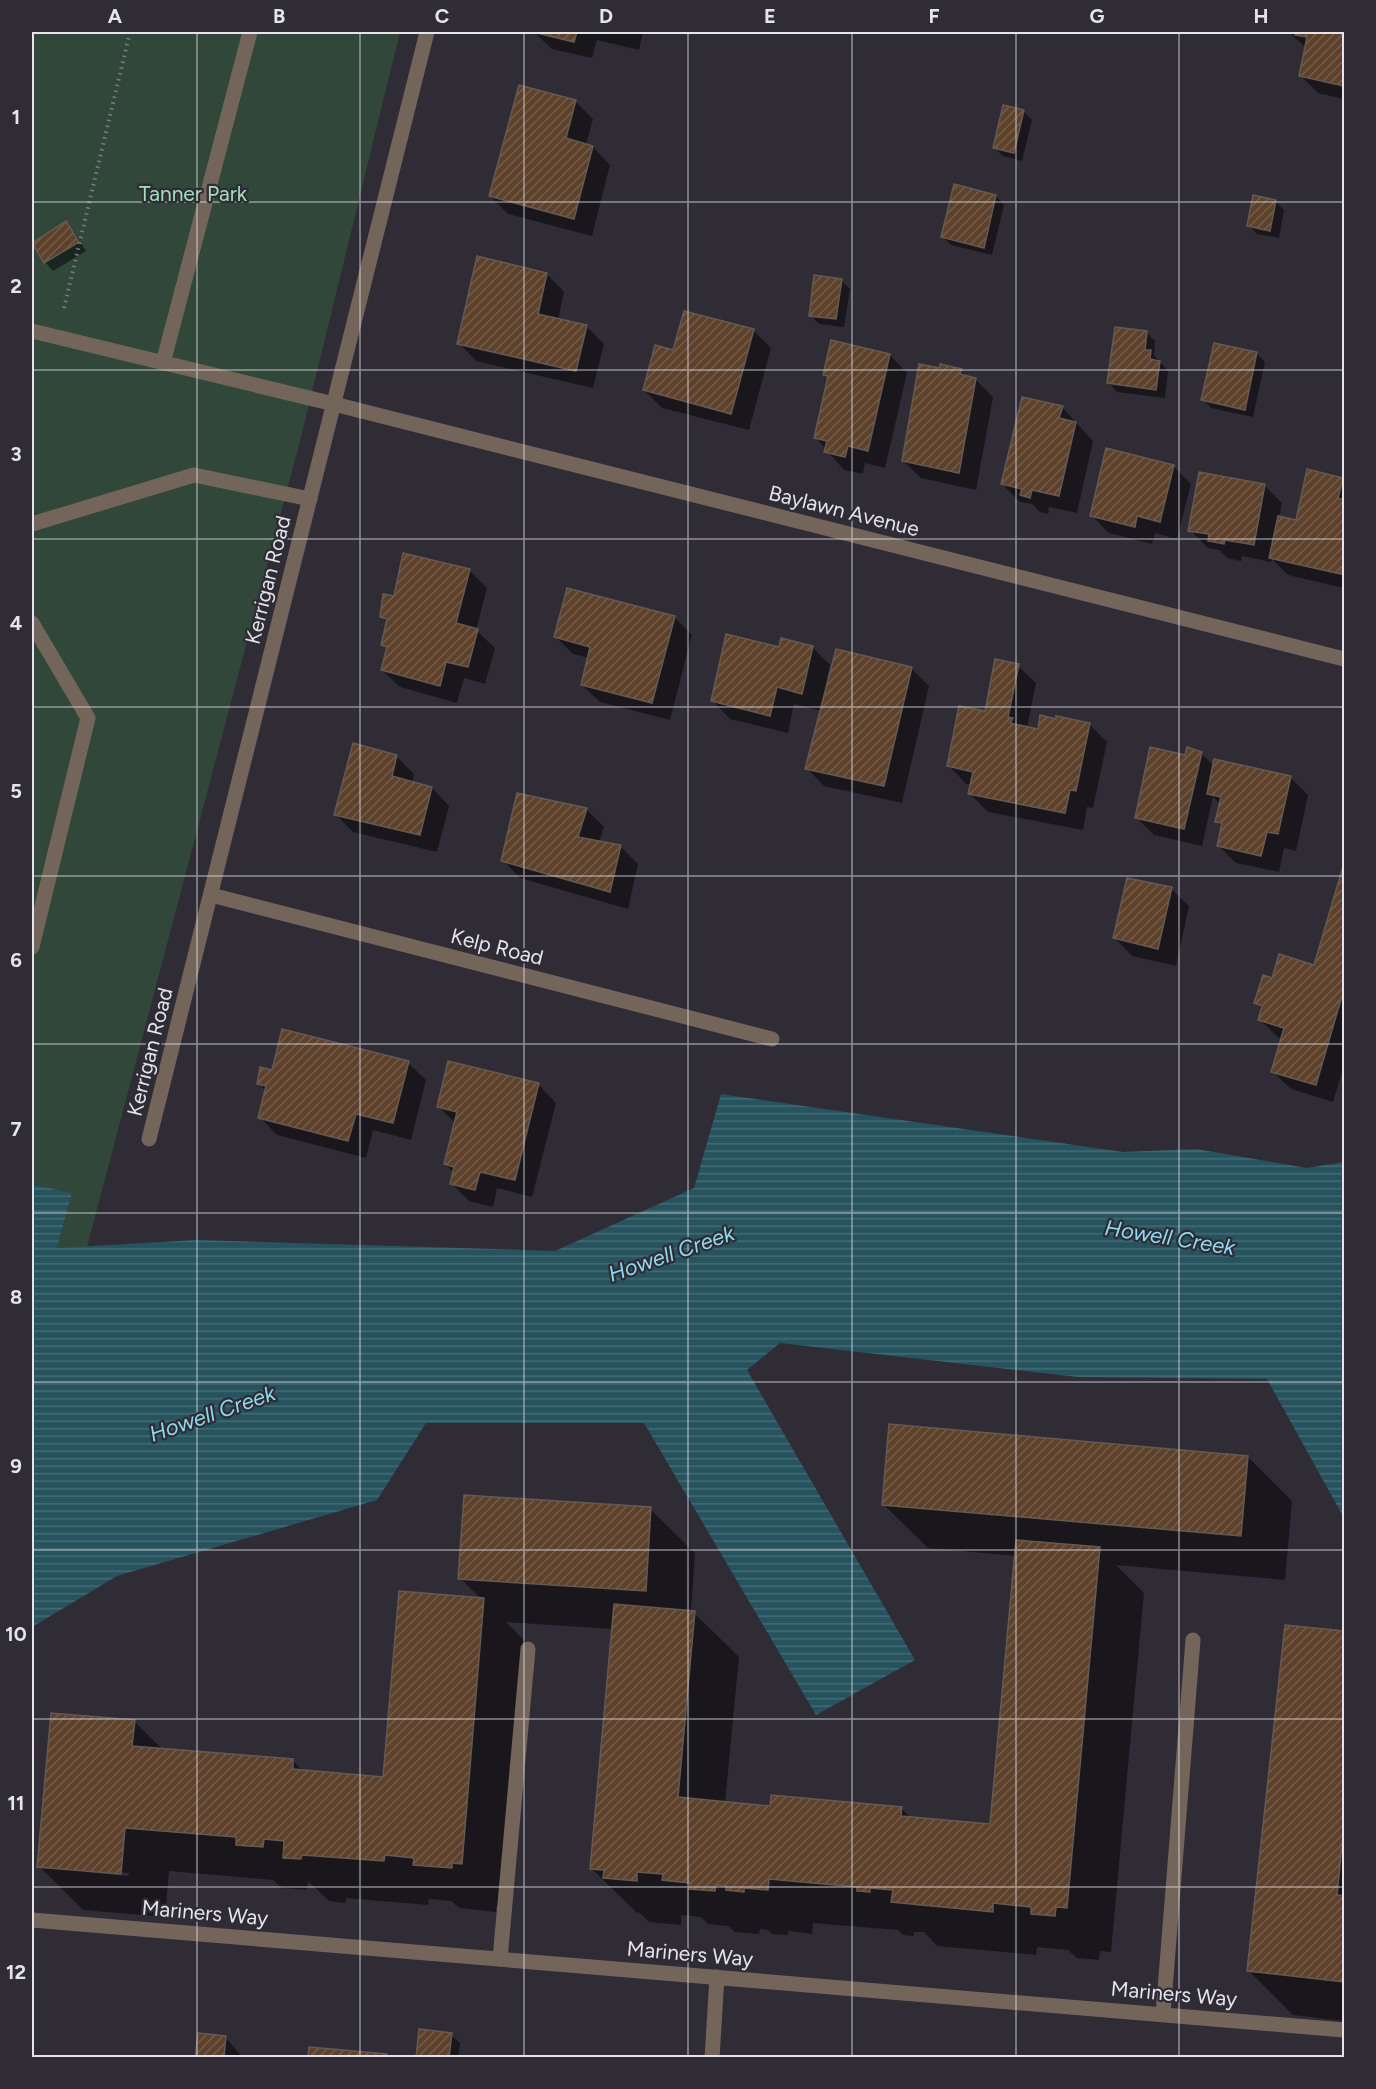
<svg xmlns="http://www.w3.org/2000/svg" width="1376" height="2089" font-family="Figtree,sans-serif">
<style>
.green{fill:#30473a}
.water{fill:url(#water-rules)}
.shadow{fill:#0007;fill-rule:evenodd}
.building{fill:url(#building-hatch);stroke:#645a53;stroke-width:1.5}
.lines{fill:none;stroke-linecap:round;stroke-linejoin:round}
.path{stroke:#7c7a83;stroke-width:4;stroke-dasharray:1.5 4.5;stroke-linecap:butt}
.lane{stroke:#74655b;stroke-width:15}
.street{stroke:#74655b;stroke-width:15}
.grid{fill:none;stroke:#e5e4ea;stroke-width:1.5;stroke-opacity:0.55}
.labels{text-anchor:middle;stroke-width:4.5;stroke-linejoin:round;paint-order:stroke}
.park-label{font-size:21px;fill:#9fe0bc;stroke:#2f2c36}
.street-label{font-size:21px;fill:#e5e4ea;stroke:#2f2c36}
.water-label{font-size:22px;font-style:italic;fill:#8bdaef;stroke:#2f2c36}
.neatline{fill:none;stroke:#e5e4ea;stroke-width:2}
.grid-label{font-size:20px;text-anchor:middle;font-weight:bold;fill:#e5e4ea}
</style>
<defs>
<pattern id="water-rules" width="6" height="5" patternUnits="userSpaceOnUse" patternTransform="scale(1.5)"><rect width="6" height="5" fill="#26535e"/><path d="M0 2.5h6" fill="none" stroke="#456c75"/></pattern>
<pattern id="building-hatch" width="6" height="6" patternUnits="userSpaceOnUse" patternTransform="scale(1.5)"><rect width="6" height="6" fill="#5e412b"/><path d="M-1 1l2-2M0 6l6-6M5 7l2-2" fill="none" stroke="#755c4a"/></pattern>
</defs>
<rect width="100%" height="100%" fill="#2f2c36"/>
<polygon class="green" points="32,32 400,32 300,441 87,1247 57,1248 72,1193 32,1184"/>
<polygon class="water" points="721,1094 1123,1152 1196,1149 1307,1168 1344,1162 1344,1518 1267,1379 1078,1377 780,1343 747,1370 915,1660 816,1715 644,1423 426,1423 377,1500 117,1576 32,1627 32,1184 72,1193 57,1248 196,1240 555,1251 694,1188"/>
<g class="shadow">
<polygon points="534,32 643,32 639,50 597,40 592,58 552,49"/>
<polygon points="1289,32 1344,32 1344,99 1318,93 1300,75 1305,47"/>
<polygon points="575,101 593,119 586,145 593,147 610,165 592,236 508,214 490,196"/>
<polygon points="1023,111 1032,120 1022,161 1003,156 995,148"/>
<polygon points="996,196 1004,205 992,255 951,245 942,236"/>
<polygon points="1275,201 1284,210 1279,238 1257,234 1249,226"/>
<polygon points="66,223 74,232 86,251 53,271 45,262"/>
<polygon points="547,274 564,292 558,320 586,326 604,344 593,388 476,361 459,343"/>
<polygon points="841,280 850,289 844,327 819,324 811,315"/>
<polygon points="753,330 771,348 749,430 662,408 644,390"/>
<polygon points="1147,333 1155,341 1154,355 1168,371 1165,398 1117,392 1109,383"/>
<polygon points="1257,354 1265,362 1253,417 1211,408 1203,399"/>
<polygon points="890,355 907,373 885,468 865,463 863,474 844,470 816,438 829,379 824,374"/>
<polygon points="941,370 961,370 968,378 975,379 993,397 976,490 921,478 903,461"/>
<polygon points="1062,407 1093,441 1077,513 1049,507 1048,514 1040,512 1032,504 1020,502 1002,484"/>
<polygon points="1173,466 1191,484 1177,539 1155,533 1152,544 1109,533 1091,515"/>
<polygon points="1342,479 1344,482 1344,588 1288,575 1272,559 1271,562 1242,556 1241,561 1227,558 1219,550 1208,548 1190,530 1264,485 1282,503 1279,518 1297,522"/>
<polygon points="469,570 487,588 476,630 495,648 485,684 464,678 457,703 400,687 382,670 388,650 382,644 388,623 382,617"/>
<polygon points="674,617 692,635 670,720 600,702 582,685 589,658 573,654 556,637"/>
<polygon points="812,647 830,665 827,678 912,669 929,686 902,803 824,786 807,768 821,711 794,704 788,733 730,719 713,701 781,649"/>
<polygon points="1018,666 1036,683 1027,728 1039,731 1089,724 1107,742 1093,808 1087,807 1083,830 988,812 970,794 972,785 966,784 949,766"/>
<polygon points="354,745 397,757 414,774 412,783 432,788 449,806 437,852 353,832 335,814"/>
<polygon points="1201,753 1214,766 1290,777 1308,795 1296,851 1284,848 1279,872 1236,863 1218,845 1223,827 1217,822 1221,805 1213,797 1202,846 1154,835 1136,817 1186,757"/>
<polygon points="586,809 604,827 599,843 620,846 638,864 628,909 520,878 503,860"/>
<polygon points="1344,868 1344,1065 1333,1102 1291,1089 1273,1072 1283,1039 1278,1037 1260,1020 1263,1010 1256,1003 1273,980 1315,966"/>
<polygon points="1171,889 1189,906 1176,966 1132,956 1115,938"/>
<polygon points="408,1063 426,1080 411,1140 373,1130 366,1158 277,1135 260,1117 266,1091 258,1083 273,1071"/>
<polygon points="449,1063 539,1085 556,1103 532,1197 497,1188 493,1207 469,1201 451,1183 454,1173 445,1164 456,1124 439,1107"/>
<path d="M1248 1457 1292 1501 1285 1580 1116 1565 1144 1593 1111 1952 1100 1951 1099 1960 1077 1958 1068 1950 1037 1947 1036 1955 937 1946 924 1932H914V1936L903 1935 898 1930 813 1923 812 1934 788 1931V1935L772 1934 768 1930 760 1929 759 1934 735 1932 728 1926 708 1924 701 1917 681 1915V1925L649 1922 640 1913 636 1912 591 1868 613 1629 506 1622 528 1644 506 1908 496 1907V1912L459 1908 451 1901 429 1899 428 1905 346 1898 345 1903 329 1901 310 1883 308 1882 307 1890 282 1888 273 1880 169 1871 165 1917 83 1910 39 1866 134 1721 163 1750 293 1761 303 1771 385 1778 482 1600 460 1578 650 1509 695 1553 691 1612 694 1613 739 1657 725 1803 772 1808H901L911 1818 992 1826 1016 1556 928 1548 883 1504ZM85 1869 129 1873 128 1876 85 1872Z"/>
<polygon points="1286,1626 1344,1633 1344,2021 1293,2015 1249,1971"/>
<polygon points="451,2035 460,2043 458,2058 417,2058"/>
<polygon points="226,2038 243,2058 197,2058"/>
</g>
<g class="building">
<polygon points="533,32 577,32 574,42"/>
<polygon points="1292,32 1344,32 1344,86 1299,76 1307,37 1295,35 1295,32"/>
<polygon points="519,85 576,100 566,138 593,146 574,219 489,196"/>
<polygon points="1003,105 1024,110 1014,153 993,148"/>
<polygon points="954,184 996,195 984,248 941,237"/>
<polygon points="1253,195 1276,200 1270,231 1247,226"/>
<polygon points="66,221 79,242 44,263 32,243"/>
<polygon points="477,256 547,273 538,314 587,325 576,371 457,344"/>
<polygon points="814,275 842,279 836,319 809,316"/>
<polygon points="684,311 754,329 731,414 643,390 655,345 673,350"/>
<polygon points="1115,327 1147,331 1145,350 1151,350 1150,359 1160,361 1156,390 1107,383"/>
<polygon points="831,340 890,354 868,451 848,446 845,457 824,452 827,441 814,438 828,376 823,375"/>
<polygon points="1214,343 1257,352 1245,410 1201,400"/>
<polygon points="919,364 940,368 940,364 962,369 960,374 976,378 959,473 902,461"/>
<polygon points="1022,397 1063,406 1059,418 1076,422 1059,496 1032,490 1030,498 1020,495 1022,489 1001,484"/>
<polygon points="1106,448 1174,465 1160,522 1137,516 1135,527 1090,516"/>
<polygon points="1307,469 1343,478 1338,498 1344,500 1344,558 1341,574 1269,558 1278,516 1296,520"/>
<polygon points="1199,472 1265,484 1254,545 1225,540 1224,544 1208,541 1209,534 1188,531"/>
<polygon points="403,553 470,569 456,623 478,629 468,667 446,662 440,686 381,670 387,647 381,645 387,619 380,617 383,594 394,596"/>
<polygon points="567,588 675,616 652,703 581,685 590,647 554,637"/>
<polygon points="726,634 779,647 781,638 813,646 802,694 777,687 770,716 711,701"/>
<polygon points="836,649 912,667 884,786 805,769"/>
<polygon points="995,659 1019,664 1008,717 1013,718 1010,723 1038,729 1040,715 1056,719 1056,716 1090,723 1076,791 1070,790 1065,813 968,794 973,772 947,766 959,706 985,711"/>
<polygon points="353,743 397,755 392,776 432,787 420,835 334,815"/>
<polygon points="1150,747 1185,755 1187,747 1202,752 1184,829 1135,818"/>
<polygon points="1214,759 1291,776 1278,834 1267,832 1261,856 1217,846 1222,823 1215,822 1221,797 1207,794"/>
<polygon points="517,793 587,808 578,837 621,845 610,892 501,861"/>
<polygon points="1344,863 1344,989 1316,1085 1271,1072 1284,1028 1258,1020 1262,1006 1254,1003 1263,975 1272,978 1279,954 1314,965"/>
<polygon points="1127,878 1172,887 1158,949 1113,938"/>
<polygon points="282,1029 409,1061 393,1123 356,1114 348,1141 258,1118 266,1086 257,1084 260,1067 272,1070"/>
<polygon points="448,1061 539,1083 515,1180 480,1172 475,1190 450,1184 454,1167 444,1164 457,1112 437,1107"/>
<polygon points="889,1424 1248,1456 1241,1536 882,1505"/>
<polygon points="464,1495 651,1507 646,1591 458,1579"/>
<polygon points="1016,1540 1100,1547 1067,1908 1056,1907 1055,1916 1031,1914 1031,1907 993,1903 993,1912 891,1902 893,1890 870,1888 870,1892 857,1891 857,1887 769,1879 768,1890 744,1888 744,1892 726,1890 726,1886 716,1885 715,1891 689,1889 690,1883 662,1880 663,1874 637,1872 637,1881 603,1878 604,1870 590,1869 614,1604 695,1611 678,1797 770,1806 771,1795 902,1807 901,1816 990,1824"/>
<polygon points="399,1591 484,1598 462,1864 452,1863 452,1868 413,1865 414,1858 385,1855 384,1861 302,1855 301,1859 283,1858 284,1841 264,1839 263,1847 236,1845 236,1837 125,1828 121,1874 37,1867 51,1713 135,1720 132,1746 293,1759 293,1769 383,1777"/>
<polygon points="1285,1625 1344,1631 1344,1825 1337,1895 1344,1896 1344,1982 1247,1971"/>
<polygon points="419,2029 452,2033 449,2058 416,2058"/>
<polygon points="198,2033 226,2036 224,2058 195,2058"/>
<polygon points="309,2047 387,2054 387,2058 308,2058"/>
</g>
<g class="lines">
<polyline class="path" points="64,308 130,32"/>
<g class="lane">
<polyline points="163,363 250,32"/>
<polyline points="32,524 194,475 310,499"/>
<polyline points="32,623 88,718 32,947"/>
<polyline points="500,1959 528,1649"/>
<polyline points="1163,2014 1193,1640"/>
</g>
<g class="street">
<polyline points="32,331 334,404 1344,659"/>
<polyline points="211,895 772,1039"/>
<polyline points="149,1139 427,32"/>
<polyline points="32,1920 1344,2030"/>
<polyline points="712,2058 717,1977"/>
</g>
</g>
<path class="grid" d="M197 32V2058M360 32V2058M524 32V2058M688 32V2058M852 32V2058M1016 32V2058M1179 32V2058M32 202H1344M32 370H1344M32 539H1344M32 707H1344M32 876H1344M32 1044H1344M32 1213H1344M32 1382H1344M32 1550H1344M32 1719H1344M32 1887H1344"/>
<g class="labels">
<g class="park-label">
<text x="193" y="201">Tanner Park</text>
</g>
<g class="street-label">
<text transform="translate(844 511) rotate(14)" y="7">Baylawn Avenue</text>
<text transform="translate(268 580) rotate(-76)" y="7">Kerrigan Road</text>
<text transform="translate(497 947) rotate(14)" y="7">Kelp Road</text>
<text transform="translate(150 1052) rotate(-76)" y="7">Kerrigan Road</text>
<text transform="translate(205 1913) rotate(5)" y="7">Mariners Way</text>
<text transform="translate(690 1954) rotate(5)" y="7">Mariners Way</text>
<text transform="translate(1174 1994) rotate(5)" y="7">Mariners Way</text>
</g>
<g class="water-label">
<text transform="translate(1170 1237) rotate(9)" y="8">Howell Creek</text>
<text transform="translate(671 1253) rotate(-19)" y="8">Howell Creek</text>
<text transform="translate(212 1413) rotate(-19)" y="8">Howell Creek</text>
</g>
</g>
<rect width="1376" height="2089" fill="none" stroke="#2f2c36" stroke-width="66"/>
<rect x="33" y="33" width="1310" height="2023" class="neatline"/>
<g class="grid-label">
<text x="115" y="23">A</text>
<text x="279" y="23">B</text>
<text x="442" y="23">C</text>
<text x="606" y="23">D</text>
<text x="770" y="23">E</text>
<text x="934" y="23">F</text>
<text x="1097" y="23">G</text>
<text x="1261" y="23">H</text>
<text x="16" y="124">1</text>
<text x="16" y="293">2</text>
<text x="16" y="461">3</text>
<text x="16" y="630">4</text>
<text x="16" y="798">5</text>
<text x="16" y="967">6</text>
<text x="16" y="1136">7</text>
<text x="16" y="1304">8</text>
<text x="16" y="1473">9</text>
<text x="16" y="1641">10</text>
<text x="16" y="1810">11</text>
<text x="16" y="1979">12</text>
</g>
</svg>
